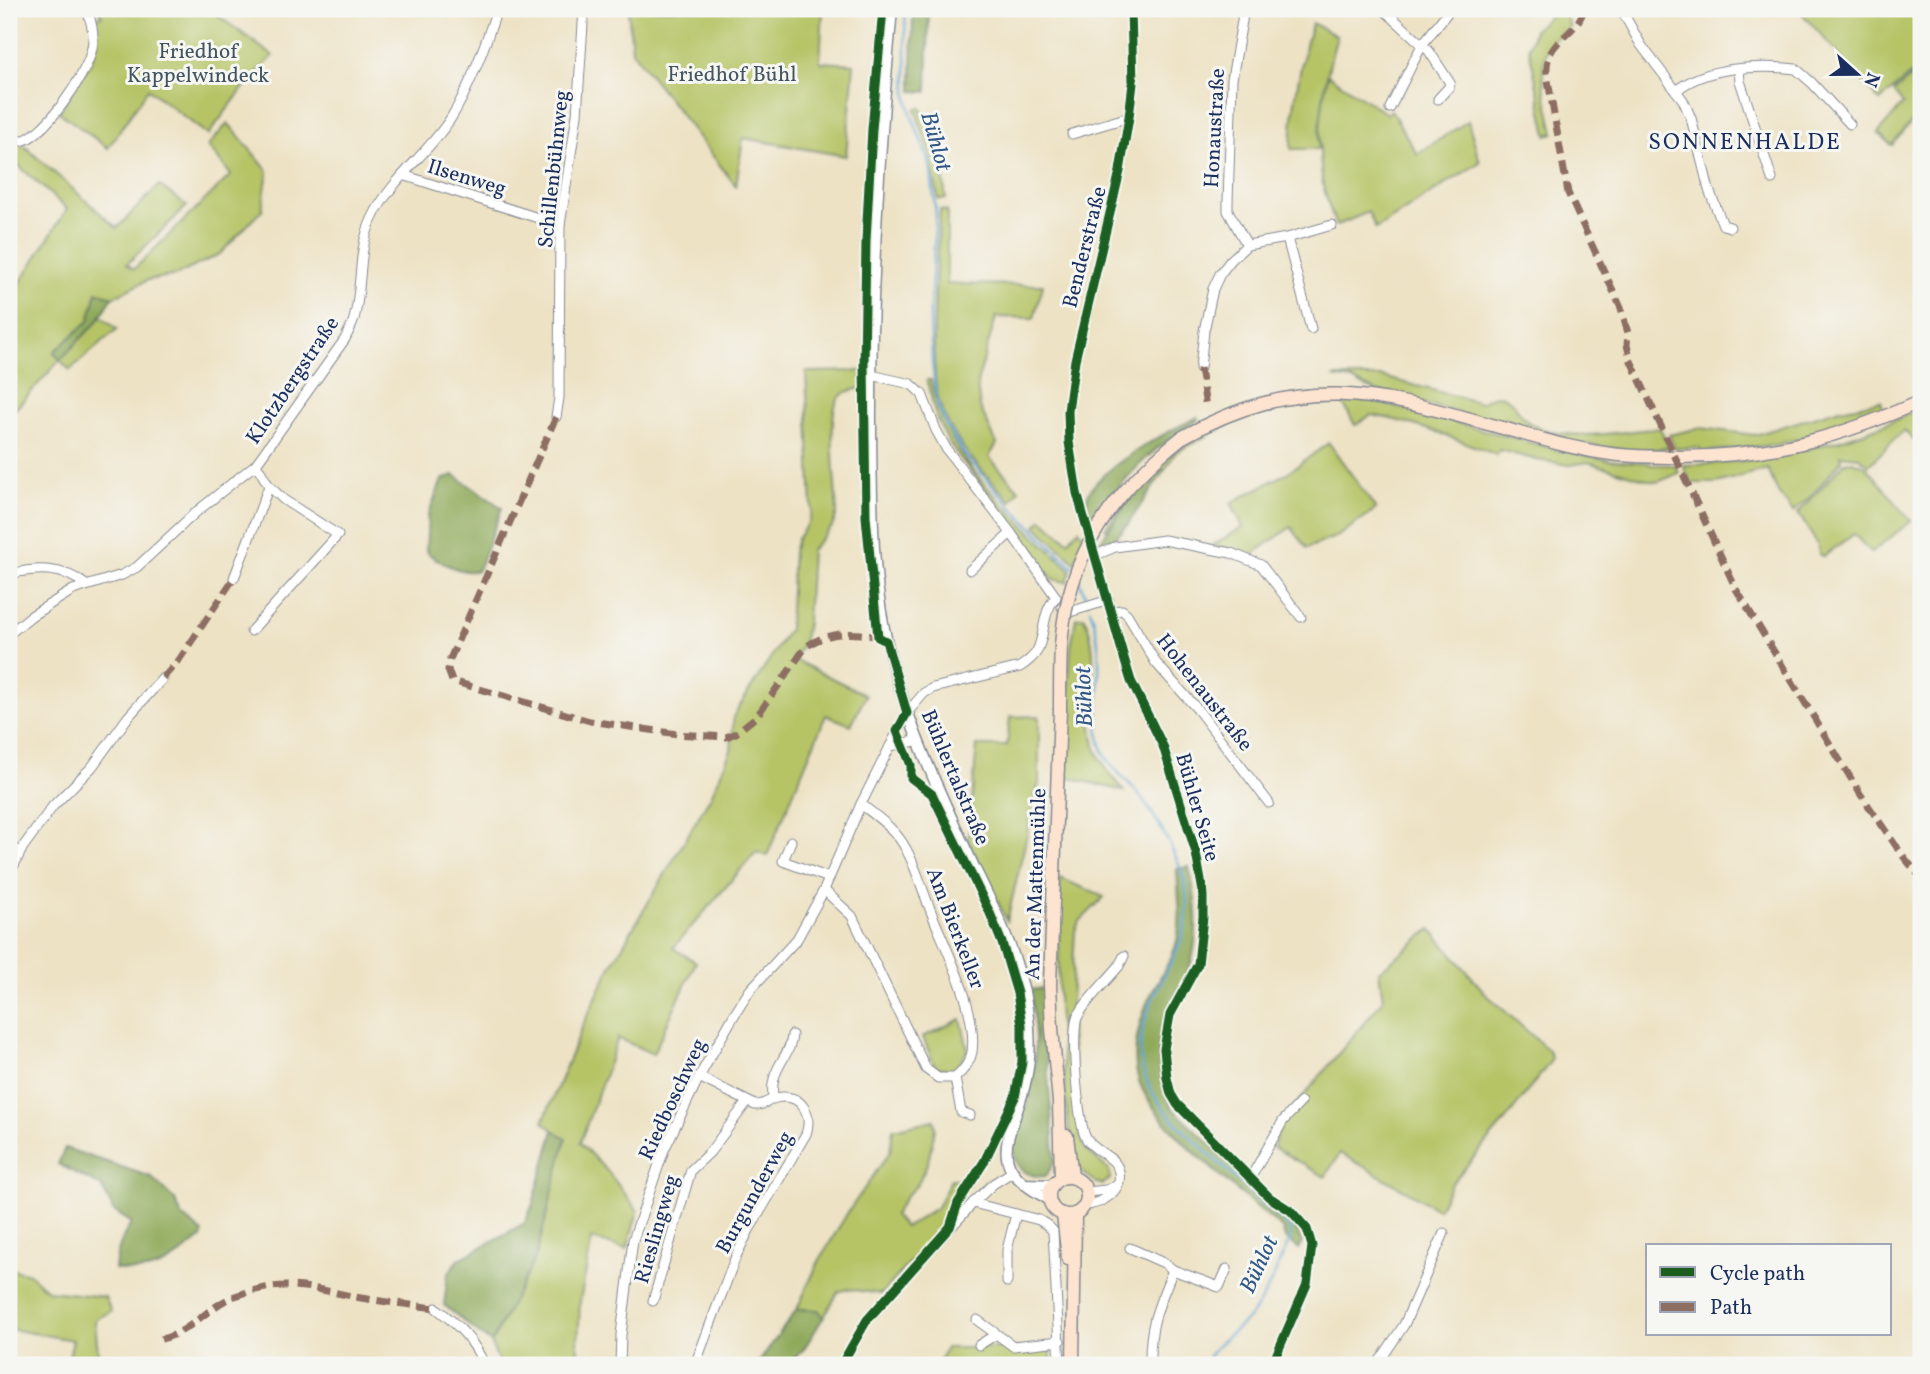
<svg xmlns="http://www.w3.org/2000/svg" width="1930" height="1374" font-family="Vollkorn,serif">
<style>
.green{fill:#b6c466;stroke:#687a62;stroke-width:2}
.forest{fill:#90aa5b;stroke:#566c5c;stroke-width:2}
.lines{fill:none;stroke-linecap:round;stroke-linejoin:round}
.stream{stroke:#5ca3d2;stroke-width:2.5}
.minor-casing{stroke:#848891;stroke-width:11}
.tertiary-casing{stroke:#848891;stroke-width:13}
.secondary-casing{stroke:#848891;stroke-width:15}
.minor{stroke:#fff;stroke-width:9}
.tertiary{stroke:#fff;stroke-width:10}
.secondary{stroke:#fde4d0;stroke-width:12}
.secondary-bridge-casing{stroke:#848891;stroke-width:15;stroke-linecap:butt}
.secondary-bridge{stroke:#fde4d0;stroke-width:12}
.quiet{stroke:#8d6e63;stroke-width:7;stroke-dasharray:14 7;stroke-linecap:butt}
.cycleway-casing{stroke:#f6f6f2;stroke-width:13}
.cycleway{stroke:#1b5e20;stroke-width:9}
.labels{text-anchor:middle;stroke-width:6;stroke-linejoin:round;paint-order:stroke}
.park-label{font-size:21px;fill:#425460;stroke:#f6f6f2}
.street-label{font-size:21px;fill:#1b2f5e;stroke:#f6f6f2}
.water-label{font-size:23px;font-style:italic;fill:#325887;stroke:#f6f6f2}
.neighbourhood-label{font-size:23px;letter-spacing:2px;fill:#1b2f5e;stroke:#f6f6f2}
</style>
<rect width="100%" height="100%" fill="#f6f6f2"/>
<filter id="ink" filterUnits="userSpaceOnUse"><feTurbulence type="fractalNoise" baseFrequency=".0143" numOctaves="2"/><feDisplacementMap in="SourceGraphic" scale="14" xChannelSelector="R" yChannelSelector="G"/><feConvolveMatrix kernelMatrix="1 2 1 2 8 2 1 2 1" color-interpolation-filters="sRGB"/></filter>
<filter id="wash" filterUnits="userSpaceOnUse"><feTurbulence type="fractalNoise" baseFrequency=".00686" numOctaves="4" result="noise"/><feDisplacementMap in="SourceGraphic" scale="28" xChannelSelector="R" yChannelSelector="G"/><feGaussianBlur stdDeviation="1.57" result="paint"/><feColorMatrix in="noise" values="0 0 0 0 0 0 0 0 0 0 0 0 0 0 0 0 0 1.4 0 .05"/><feComposite in="paint" operator="in"/></filter>
<g filter="url(#wash)">
<rect width="100%" height="100%" fill="#ede2c4"/>
<g class="green">
<polygon points="99,9 209,9 273,56 242,90 208,135 148,89 108,148 59,112 90,64 97,44 94,19 102,16"/>
<polygon points="628,9 823,9 820,62 854,64 846,156 743,138 736,186 632,51"/>
<path d="M1557 9H1562L1570 27C1564 32 1557 36 1552 41 1533 66 1549 105 1554 133L1547 135 1529 48 1534 30Z"/>
<polygon points="1801,9 1921,9 1921,65 1880,101 1799,10"/>
<path d="M1312 23 1337 36C1326 74 1319 109 1319 149H1291C1292 106 1300 65 1312 23Z"/>
<polygon points="1921,68 1921,81 1912,89 1915,93 1921,88 1921,123 1914,119 1892,145 1878,133 1903,104 1894,92"/>
<path d="M1328 75 1387 114 1391 110 1417 154 1468 121 1480 162 1376 229 1368 212 1336 226C1331 212 1326 198 1323 184 1317 148 1320 110 1328 75Z"/>
<polygon points="921,108 940,149 946,199 938,199 929,149 915,109"/>
<polygon points="228,123 268,171 262,210 220,254 177,275 148,280 113,297 97,293 89,321 54,353 60,360 101,316 117,329 70,370 60,360 9,416 9,300 67,209 9,157 9,140 23,145 117,228 159,185 187,206 127,264 134,269 231,175 208,146"/>
<path d="M940 210 947 211V284L1043 285 1034 318 996 317 977 383 980 407 997 444 989 457 1019 490 1011 501C982 472 949 438 938 397 934 381 934 361 934 344 933 299 937 255 940 210Z"/>
<path d="M863 371V388C854 389 844 391 838 399 827 415 836 489 837 513L832 527 811 550 807 623 803 644 793 659 866 695 851 725 826 715 767 856 756 852 673 948 696 962 653 1054 618 1038 580 1143 608 1172 638 1211 627 1249 592 1239 580 1301 577 1365H500L491 1343 536 1256 565 1139 543 1122 584 1023 611 966 712 794 731 750 734 715 789 629 793 552 797 539 809 522 812 510 806 372Z"/>
<path d="M1333 377H1383L1481 403C1514 379 1514 419 1536 427 1575 442 1620 432 1660 428L1669 448 1630 451 1566 441 1376 391 1352 380Z"/>
<path d="M927 380H931C944 460 1016 517 1071 570L1067 582 1053 579 949 443 936 417Z"/>
<path d="M1315 399 1370 401 1409 410 1558 450 1609 460 1649 463 1650 465H1675L1679 473 1658 482 1651 481 1588 462 1570 465 1537 460 1499 450 1497 455C1456 439 1414 422 1371 415L1355 425 1343 403 1292 405 1242 418 1176 452 1164 471 1159 468 1128 501 1107 530 1105 528C1141 475 1188 430 1251 412 1272 406 1294 403 1315 399Z"/>
<polygon points="1881,401 1883,409 1881,413 1844,427 1775,445 1701,452 1700,448 1675,448 1669,435 1700,428 1755,435 1840,409"/>
<path d="M1921 408V448L1904 430 1869 465 1859 457 1841 455 1842 460 1810 497 1793 512 1778 493 1768 469 1717 483H1691L1683 465C1762 464 1848 444 1921 408Z"/>
<polygon points="1329,443 1376,509 1338,536 1307,548 1291,527 1250,556 1213,545 1243,527 1231,503 1287,473"/>
<polygon points="1852,461 1866,466 1911,521 1871,553 1854,534 1824,556 1819,554 1818,545 1798,513 1845,462"/>
<polygon points="1042,519 1068,541 1079,529 1085,538 1075,562 1036,526"/>
<path d="M1084 617C1103 655 1085 703 1095 745 1100 763 1112 776 1124 791L1063 776 1071 646 1076 618Z"/>
<polygon points="1039,716 1039,783 1007,921 968,840 977,746 1007,746 1010,717"/>
<polygon points="1060,878 1104,897 1079,922 1075,931 1070,1021 1080,1135 1085,1149 1109,1170 1110,1179 1103,1184 1096,1183 1078,1169 1069,1131 1058,1007"/>
<polygon points="1431,929 1486,994 1548,1050 1551,1056 1550,1062 1504,1122 1452,1183 1438,1209 1340,1153 1325,1177 1273,1147 1283,1121 1383,1000 1379,971"/>
<polygon points="961,1019 968,1050 955,1070 935,1067 923,1037"/>
<path d="M934 1120 935 1129 928 1162 917 1185 907 1195 894 1215 904 1227C917 1224 923 1213 936 1209L951 1179 970 1181 946 1221 882 1294 847 1289 838 1292 823 1318 818 1310 797 1309 818 1263 848 1212 890 1152 893 1129Z"/>
<polygon points="9,1269 29,1274 48,1291 105,1297 111,1311 95,1320 99,1365 67,1365 73,1340 9,1329"/>
<polygon points="946,1348 1051,1348 1051,1365 937,1365"/>
</g>
<g class="forest">
<polygon points="913,9 929,9 927,92 912,91"/>
<polygon points="97,292 113,297 96,323 60,360 54,352 89,321"/>
<path d="M1198 417 1199 420C1156 443 1118 482 1093 523 1091 517 1086 509 1086 502 1088 472 1173 429 1198 417Z"/>
<polygon points="1160,468 1164,471 1128,524 1110,544 1100,542 1128,501"/>
<path d="M454 475 502 508 478 570C463 575 437 562 426 551L428 515 442 480Z"/>
<path d="M1189 867C1197 899 1200 938 1189 969 1183 986 1171 1001 1165 1018 1154 1047 1160 1081 1172 1108L1293 1222 1302 1242 1299 1249 1285 1238 1282 1228C1243 1194 1147 1123 1137 1074 1133 1053 1137 1031 1144 1011 1151 989 1167 970 1175 948 1183 924 1178 894 1177 869Z"/>
<path d="M1045 988 1044 1026 1055 1161 1046 1176C1032 1178 1016 1171 1014 1155 1011 1135 1024 1116 1029 1098 1038 1061 1036 1027 1030 990Z"/>
<polygon points="554,1130 566,1139 536,1257 491,1343 444,1305 448,1274 458,1260 525,1223 533,1204"/>
<path d="M65 1148 151 1177 175 1200 182 1216 203 1233 201 1238C170 1262 157 1276 115 1269 117 1251 121 1238 132 1223L114 1211 101 1186 58 1164Z"/>
<polygon points="797,1309 819,1310 823,1318 803,1350 788,1365 757,1365"/>
</g>
<g class="lines">
<g class="stream">
<polyline points="905,9 907,95 911,114 930,164 936,214 930,312 932,362 937,403 946,425 965,455 1017,513 1073,567"/>
<polyline points="1079,580 1088,603"/>
<path d="M1090 609C1102 640 1099 671 1098 703 1098 716 1097 733 1101 745 1106 764 1124 777 1136 791 1153 811 1183 863 1186 890 1191 938 1174 953 1155 994 1116 1076 1162 1111 1219 1163 1242 1183 1262 1204 1286 1223L1290 1230V1240C1277 1265 1268 1296 1249 1317 1235 1333 1211 1344 1206 1365"/>
</g>
</g>
</g>
<g filter="url(#ink)">
<g class="lines">
<g class="minor-casing">
<g id="minor">
<polyline points="1131,9 1133,83 1129,117 1120,171 1075,360 1068,411 1069,442 1077,493 1124,658 1131,681 1163,746 1196,853 1203,892 1203,917 1198,964 1170,1015 1164,1049 1167,1078 1171,1094 1177,1104 1269,1197 1291,1211 1307,1229 1312,1246 1307,1284 1272,1365"/>
<polyline points="1244,9 1232,79 1228,202 1228,211 1247,245"/>
<polyline points="1383,9 1429,51 1450,83 1449,87 1438,99"/>
<polyline points="1621,9 1641,45 1683,100 1691,118 1709,190 1723,225 1730,227"/>
<polyline points="1739,70 1740,81 1772,179"/>
<path d="M1676 91C1705 66 1759 65 1796 69L1812 83 1850 124"/>
<polyline points="1390,108 1422,45 1450,9"/>
<polyline points="1072,134 1129,117"/>
<path d="M9 137 21 141C44 137 86 75 91 52 95 38 92 22 86 9"/>
<polyline points="403,175 560,225"/>
<polyline points="1287,238 1311,329"/>
<polyline points="1200,368 1204,331 1213,289 1220,274 1231,260 1247,245 1287,238 1332,225"/>
<polyline points="556,417 559,398 560,225 577,115 584,9"/>
<polyline points="1096,555 1115,547 1164,540 1231,553 1261,565 1301,617"/>
<polyline points="970,570 1011,533"/>
<path d="M9 574C37 568 62 566 86 585"/>
<polyline points="234,578 269,486"/>
<polyline points="1062,607 1070,612 1109,600"/>
<polyline points="1112,611 1122,610 1127,614 1156,663 1198,710 1269,803"/>
<polyline points="251,631 338,535 284,500 269,486 256,464"/>
<path d="M9 634 31 616 73 590 122 575 137 567 195 513 256 464 345 339C348 332 352 326 354 319 363 286 357 251 372 219 390 180 428 154 451 118 470 87 486 43 497 9"/>
<polyline points="890,746 916,741"/>
<polyline points="791,841 783,861 829,878"/>
<polyline points="9,875 23,847 53,806 92,767 128,717 163,678"/>
<path d="M824 890 852 916 926 1069 938 1078H955C963 1071 970 1063 972 1052 978 1009 945 948 930 909 922 889 916 867 906 849 896 829 877 817 861 804"/>
<polyline points="955,1078 961,1112 970,1115"/>
<path d="M773 1098C769 1067 791 1057 792 1035"/>
<polyline points="1251,1177 1283,1121 1301,1102"/>
<polyline points="1087,1192 1106,1190 1116,1186"/>
<polyline points="973,1203 1039,1220 1047,1225 1053,1231 1060,1365"/>
<path d="M1085 1205C1101 1204 1123 1192 1119 1172 1117 1156 1093 1152 1086 1138 1078 1124 1070 1029 1078 1016 1088 998 1106 982 1119 966L1124 956"/>
<path d="M1130 1248 1166 1264 1173 1270C1158 1306 1149 1326 1150 1365"/>
<polyline points="1173,1270 1219,1287 1227,1269"/>
<polyline points="1007,1282 1007,1250 1016,1214"/>
<polyline points="653,1301 691,1170 710,1152 747,1102"/>
<path d="M436 1308C457 1324 475 1341 484 1365"/>
<polyline points="977,1320 1013,1346 1060,1341"/>
<polyline points="979,1345 995,1335"/>
<path d="M620 1365 621 1335 633 1240 664 1150 699 1077 733 1017 750 990 797 939 824 890 861 804 907 713 924 693 933 688 1020 667C1026 663 1033 658 1037 651 1046 633 1041 614 1056 597L1011 533 947 450 936 430 922 394 911 384 871 375"/>
<path d="M695 1365 736 1256 749 1230 806 1134C813 1114 801 1092 776 1098 768 1100 764 1106 755 1105L699 1077"/>
<polyline points="841,1365 867,1320 973,1203 993,1184 1012,1172"/>
<polyline points="1377,1365 1404,1325 1444,1233"/>
</g>
</g>
<g class="tertiary-casing">
<g id="tertiary">
<path d="M892 9C879 150 870 291 871 433 872 510 871 588 892 662 911 733 942 798 973 865 993 906 1014 947 1024 992 1030 1021 1032 1050 1026 1079 1015 1135 978 1164 1049 1199"/>
<polyline points="1024,1184 1052,1185"/>
</g>
</g>
<g class="secondary-casing">
<g id="secondary">
<path d="M1181 438C1306 368 1384 395 1513 431 1545 440 1578 450 1611 454 1634 457 1657 457 1680 457 1772 456 1839 438 1921 401"/>
<polyline points="1060,710 1050,984 1052,1029 1059,1102 1061,1177"/>
<polyline points="1067,1136 1072,1177"/>
<circle cx="1068" cy="1196" r="19"/>
<polyline points="1063,1214 1068,1259"/>
<polyline points="1073,1365 1075,1214"/>
</g>
</g>
<use href="#minor" class="minor"/>
<use href="#tertiary" class="tertiary"/>
<use href="#secondary" class="secondary"/>
<g class="secondary-bridge-casing">
<path id="secondary-bridge" d="M1060 710C1060 688 1060 666 1061 645 1068 554 1112 493 1181 438"/>
</g>
<use href="#secondary-bridge" class="secondary-bridge"/>
<g class="quiet">
<path d="M1584 9C1576 38 1544 39 1547 75L1568 193 1621 308 1628 333 1627 345 1631 361 1736 589 1861 795 1903 856 1921 878"/>
<polyline points="1200,368 1206,407"/>
<path d="M556 417 450 659 448 670 452 681 590 721 677 734 726 737 736 733 757 716 805 648C825 631 858 630 883 639"/>
<polyline points="163,678 179,660 234,578"/>
<path d="M161 1339C190 1333 208 1306 235 1296 287 1278 310 1288 361 1298 386 1302 411 1305 436 1308"/>
</g>
<g class="cycleway-casing">
<g id="cycleway">
<polyline points="1131,9 1133,83 1129,117 1120,171 1075,360 1068,411 1069,442 1077,493 1124,658 1131,681 1163,746 1196,853 1203,892 1203,917 1198,964 1170,1015 1164,1049 1167,1078 1171,1094 1177,1104 1269,1197 1291,1211 1307,1229 1312,1246 1307,1284 1272,1365"/>
<polyline points="841,1365 867,1320 950,1227 958,1203 984,1162 1015,1097 1022,1062 1022,1025 1017,993 1002,943 990,913 932,794 911,778 911,765 897,731 907,713 886,641 878,637 866,517 864,364 866,241 872,129 883,9"/>
</g>
</g>
<use href="#cycleway" class="cycleway"/>
</g>
</g>
<g class="labels">
<g class="park-label">
<text x="198" y="58">Friedhof<tspan x="198" dy="24">Kappelwindeck</tspan></text>
<text x="732" y="81">Friedhof Bühl</text>
</g>
<g class="street-label">
<text transform="translate(1214 128) rotate(-87)" y="7">Honaustraße</text>
<text transform="translate(553 169) rotate(-84)" y="7">Schillenbühnweg</text>
<text transform="translate(467 177) rotate(17)" y="7">Ilsenweg</text>
<text transform="translate(1084 247) rotate(-76)" y="7">Benderstraße</text>
<text transform="translate(292 380) rotate(-56)" y="7">Klotzbergstraße</text>
<text transform="translate(1205 692) rotate(52)" y="7">Hohenaustraße</text>
<text transform="translate(956 777) rotate(67)" y="7">Bühlertalstraße</text>
<text transform="translate(1198 807) rotate(74)" y="7">Bühler Seite</text>
<text transform="translate(1035 884) rotate(-88)" y="7">An der Mattenmühle</text>
<text transform="translate(956 928) rotate(69)" y="7">Am Bierkeller</text>
<text transform="translate(672 1099) rotate(-65)" y="7">Riedboschweg</text>
<text transform="translate(754 1192) rotate(-61)" y="7">Burgunderweg</text>
<text transform="translate(656 1229) rotate(-74)" y="7">Rieslingweg</text>
</g>
<g class="water-label">
<text transform="translate(937 141) rotate(74)" y="8">Bühlot</text>
<text transform="translate(1083 697) rotate(-92)" y="8">Bühlot</text>
<text transform="translate(1258 1264) rotate(-65)" y="8">Bühlot</text>
</g>
<g class="neighbourhood-label">
<text x="1745" y="149">SONNENHALDE</text>
</g>
</g>
<rect width="1930" height="1374" fill="none" stroke="#f6f6f2" stroke-width="35"/>
<rect x="1646" y="1244" width="245" height="91" fill="#f6f6f2" stroke="#9ea6b7" stroke-width="2"/>
<rect x="1660" y="1267" width="35" height="10" fill="#1b5e20" stroke="#9ea6b7" stroke-width="2"/>
<text x="1710" y="1280" font-size="21" fill="#1b2f5e">Cycle path</text>
<rect x="1660" y="1302" width="35" height="10" fill="#8d6e63" stroke="#9ea6b7" stroke-width="2"/>
<text x="1710" y="1314" font-size="21" fill="#1b2f5e">Path</text>
<g transform="translate(1857 74) rotate(111)" stroke="#f6f6f2" stroke-width="5" paint-order="stroke">
<path d="M0-5L12 26L0 18L-12 26Z" fill="#1b2f5e"/>
<text y="-10" font-size="19" font-weight="bold" text-anchor="middle" fill="#1b2f5e">N</text>
</g>
</svg>
